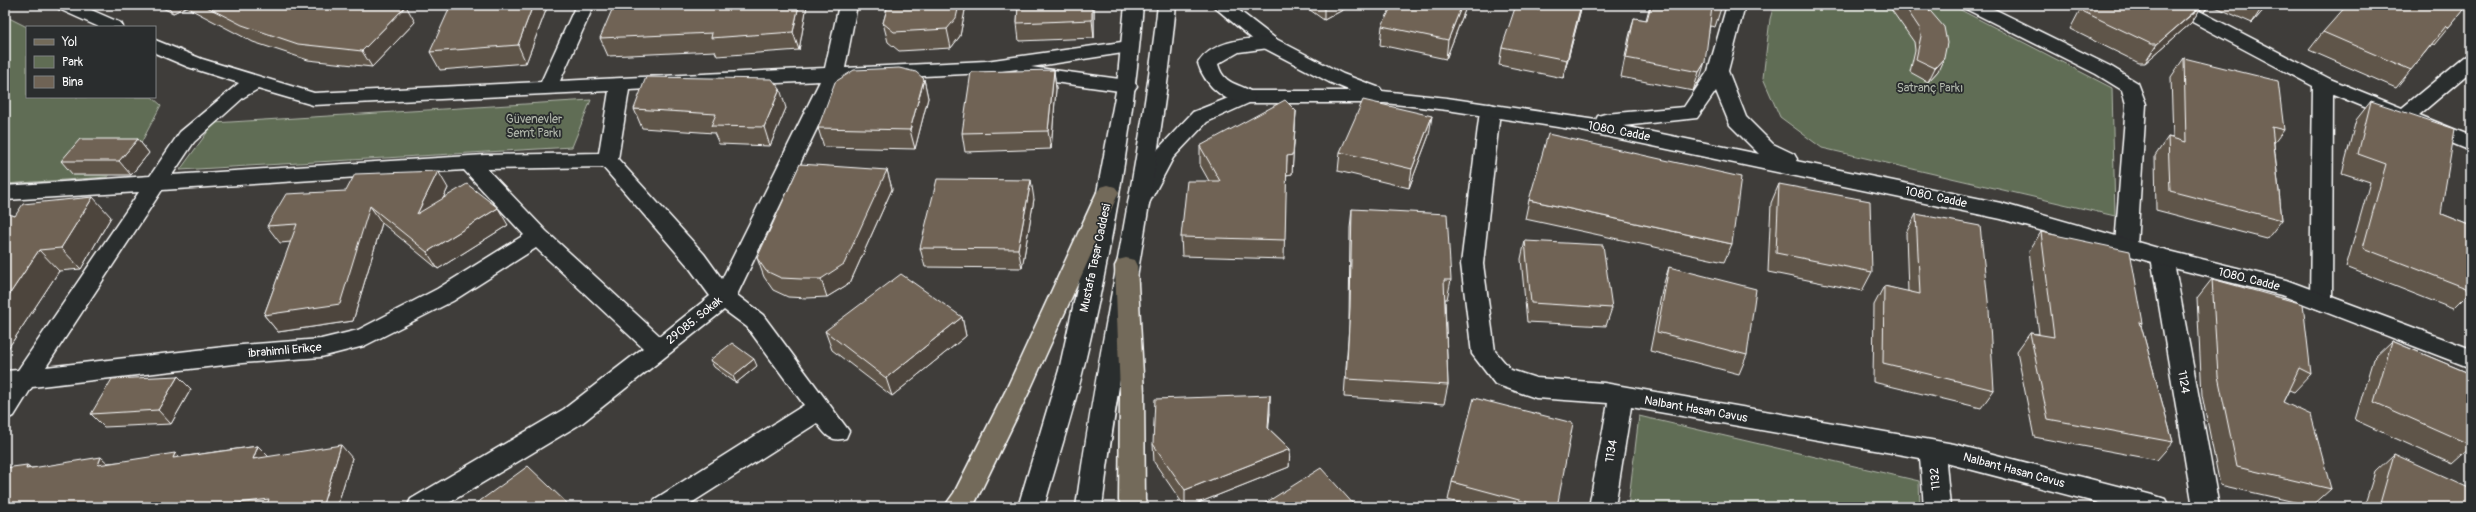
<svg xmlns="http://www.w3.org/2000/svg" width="2476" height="512" font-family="Pangolin,sans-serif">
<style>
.green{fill:#606d54;stroke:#b0b6aa}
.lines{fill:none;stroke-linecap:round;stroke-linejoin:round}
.minor-casing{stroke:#fff;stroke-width:3}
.tertiary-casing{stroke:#fff;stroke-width:3}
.secondary-casing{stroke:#fff;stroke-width:3}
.primary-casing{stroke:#fff;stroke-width:3}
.minor{fill:#2a2d2e;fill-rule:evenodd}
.tertiary{fill:#2a2d2e;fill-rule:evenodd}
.secondary{fill:#2a2d2e;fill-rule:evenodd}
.primary{fill:#736b5a;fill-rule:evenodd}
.wall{fill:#5f5549;stroke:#fff}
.shaded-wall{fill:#4e453c;stroke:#fff}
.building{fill:#6f6355;stroke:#fff}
.labels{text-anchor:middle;stroke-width:3.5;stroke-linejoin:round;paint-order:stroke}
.park-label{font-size:12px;fill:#b0b6aa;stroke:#2a2d2e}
.street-label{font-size:12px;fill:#fff;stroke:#2a2d2e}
</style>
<rect width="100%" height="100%" fill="#3f3d3a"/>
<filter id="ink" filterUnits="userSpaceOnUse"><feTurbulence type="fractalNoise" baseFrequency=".025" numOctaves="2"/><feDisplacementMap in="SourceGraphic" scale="8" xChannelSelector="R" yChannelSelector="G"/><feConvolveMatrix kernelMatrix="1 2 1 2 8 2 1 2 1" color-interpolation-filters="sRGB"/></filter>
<g filter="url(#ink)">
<g class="green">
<polygon points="1774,5 1951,5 2112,88 2115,216 1822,148 1780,117 1763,78 1770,19"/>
<polygon points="5,16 27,27 27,97 152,97 161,105 140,145 108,177 5,184"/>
<polygon points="591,100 572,147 180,170 214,123"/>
<polygon points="1639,416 1919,481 1920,507 1628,507"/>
</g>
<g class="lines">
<g class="minor-casing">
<g id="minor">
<polygon points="56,5 80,5 121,23 123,27 99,27 59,9"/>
<path d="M576 5H594L560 81 825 68 839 5H857L845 68 986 61 1129 41 1136 43 1138 47 1136 51 1031 67 1127 80 1134 82 1137 86 1134 90 1127 92 1025 78 1018 76 1015 72 1018 69 986 73 840 80 737 295 763 315 849 431 846 438C830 443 825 434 817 423L685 507H651L655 499 804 405 747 327 724 310 582 423 442 507H407L411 499 564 409 643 348 536 248 453 301 364 346 321 357 242 363 32 387 14 416 5 419V371L18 370 139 192 5 200V186L150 176 180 132 239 83 188 67 155 53V40L202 59 314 93 541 82ZM820 81 722 279 704 254 618 159 629 90ZM258 89 313 105 609 91 599 153 485 155 172 175 194 142 244 97ZM603 167 688 266 710 296 660 336 546 231 487 169ZM464 170 524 235 437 289 358 330 321 339 242 345 46 367 162 190Z"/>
<polygon points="1963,5 1986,5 2110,66 2138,83 2146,104 2137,245 2134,251 2126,253 2118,251 2115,245 2126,104 2122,90 2096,74 1966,9"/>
<polygon points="2165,5 2188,5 2330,79 2402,108 2464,57 2471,55 2471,71 2419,115 2471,136 2471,151 2333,94 2332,301 2329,307 2321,310 2313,307 2310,301 2313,86 2168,9"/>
<polygon points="1490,104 1497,106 1500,111 1483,264 1495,351 1511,370 1536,378 1604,383 1954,444 2156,496 2165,499 2169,507 2114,507 1946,463 1950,507 1924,507 1920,458 1631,407 1615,507 1589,507 1608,403 1536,398 1495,384 1472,354 1461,264 1480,111 1483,106"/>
<polygon points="2162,249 2170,251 2173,257 2219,507 2193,507 2151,257 2154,251"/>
</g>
</g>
<g class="tertiary-casing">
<path id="tertiary" d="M1212 5H1232L1276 39 1343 74 1380 88 1382 91 1447 98 1596 120 1598 116 1605 114 1684 107 1708 71 1727 5H1745L1728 71 1746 117 1773 144 1794 154 1797 159 1796 161 2001 203 2165 250 2286 280 2471 349V368L2281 295 2162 265 2001 219 1577 130 1447 110 1385 103H1249L1207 122 1173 158 1147 207 1140 209 1133 207 1129 202 1158 149 1193 112 1246 91H1351L1329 82 1262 47ZM1716 91 1730 125 1759 154 1623 126 1697 118Z"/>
</g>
<g class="secondary-casing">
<g id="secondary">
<path d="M1125 5H1143C1133 127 1112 250 1083 370 1072 416 1057 461 1044 507H1018L1059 370 1089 235 1117 86Z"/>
<path d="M1158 5H1176C1160 173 1122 339 1102 507H1076C1099 339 1139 173 1158 5Z"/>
<path d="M1269 37 1276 39 1278 43 1276 47 1239 52 1218 64C1224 89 1246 82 1256 97L1253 102C1229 108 1204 85 1198 63 1213 40 1245 39 1269 37Z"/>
</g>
</g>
<g class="primary-casing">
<g id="primary">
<polygon points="1108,185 1115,187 1119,192 1030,390 973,507 944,507 954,493 1006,390 1097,192 1101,187"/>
<polygon points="1126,258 1134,260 1137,266 1144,393 1145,500 1148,507 1122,507 1119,500 1120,393 1115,266 1118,260"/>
</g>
</g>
<use href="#minor" class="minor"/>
<use href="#tertiary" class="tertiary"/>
<use href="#secondary" class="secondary"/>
<use href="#primary" class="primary"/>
</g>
<g class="wall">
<polygon points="156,5 400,5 415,22 372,67 308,60 253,42 186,7 173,13"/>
<polygon points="548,5 526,63 440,70 430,52"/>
<polygon points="719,5 807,5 799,50 717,56 715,51 608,56 600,38 685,8 719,7"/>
<polygon points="888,5 966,5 960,36 951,48 899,51 888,42 883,23"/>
<polygon points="1018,5 1094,5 1094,38 1019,41 1017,23"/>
<polygon points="1303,5 1352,5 1324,20"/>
<polygon points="1582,5 1563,78 1499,65 1502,47 1539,10"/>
<polygon points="1650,5 1722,5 1715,27 1710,26 1699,81 1693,91 1621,77 1629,37 1634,18 1646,20"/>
<polygon points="1888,5 1925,5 1938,71 1928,82 1910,72 1915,50 1914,42"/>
<polygon points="2087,5 2268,5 2252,23 2211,5 2204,12 2200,9 2191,23 2145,63 2139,63 2070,29 2080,10"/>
<polygon points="2360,5 2471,5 2471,8 2466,6 2434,45 2432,44 2396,88 2309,50 2323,32 2358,7"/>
<polygon points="1465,10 1446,59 1380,45 1382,26"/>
<polygon points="2184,58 2284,130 2274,143 2282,220 2267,239 2156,210 2155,156 2168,137 2173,138 2171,77"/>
<polygon points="1054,70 1056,89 1051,149 965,152 962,133"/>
<polygon points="924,79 928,98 915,149 824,147 818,128"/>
<polygon points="2371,101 2441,214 2471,226 2471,291 2453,309 2346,267 2370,182 2342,173 2356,120"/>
<polygon points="786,108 770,146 719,144 714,133 642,128 634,109"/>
<polygon points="1296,111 1292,174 1286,175 1284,259 1182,256 1181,237 1209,181 1200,165 1200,146"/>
<polygon points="1429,135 1409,188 1338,171 1340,152"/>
<polygon points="138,139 149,153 131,175 73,175 61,161"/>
<polygon points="887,170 892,189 850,283 827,297 807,298 788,297 773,290 764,277 757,258"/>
<polygon points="1779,184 1872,272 1862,291 1768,272 1771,203"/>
<polygon points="448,188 443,199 508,225 438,269 382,223 353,321 278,332 264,315 291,242 280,243 267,226"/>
<polygon points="1034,199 1022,268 925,267 920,248"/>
<polygon points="1529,200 1732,244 1724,262 1525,219"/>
<polygon points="1352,209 1451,280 1447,299 1445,299 1448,385 1444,404 1344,397 1349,325 1350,228"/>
<polygon points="5,213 15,216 111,217 81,269 59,271 5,353"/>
<polygon points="1916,214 1994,390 1981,408 1873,382 1874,305 1884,286 1908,292 1906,233"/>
<polygon points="2041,232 2143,323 2141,326 2173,442 2157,460 2034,437 2017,351 2030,333 2039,334 2029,251"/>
<polygon points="1525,241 1612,308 1606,326 1527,322 1521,259"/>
<polygon points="1669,267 1747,355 1739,374 1650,351 1663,286"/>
<polygon points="2212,279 2311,374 2294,392 2289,390 2283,402 2331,489 2312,506 2220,485 2202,395 2197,298"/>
<polygon points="962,317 966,336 892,396 832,350 825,331"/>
<polygon points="2392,341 2471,374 2471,447 2452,464 2355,420 2373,359"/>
<polygon points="710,360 757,366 736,383 714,367"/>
<polygon points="191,389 171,424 104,427 91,414"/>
<polygon points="1270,413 1268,428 1290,449 1289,467 1188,507 1185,507 1154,462 1153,444"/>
<polygon points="258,446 268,457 352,458 337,507 5,507 27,465 31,468 107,463 179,457"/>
<polygon points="2394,454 2471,507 2364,507 2375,472"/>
<polygon points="1452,482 1557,507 1474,507 1448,500"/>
</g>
<g class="shaded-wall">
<polygon points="167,5 184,5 186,7 173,13"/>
<polygon points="533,5 548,5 526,63 518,45"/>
<polygon points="673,5 687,5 678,27 671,9"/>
<polygon points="799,5 807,5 799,50 793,32"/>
<polygon points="959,5 966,5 960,36 951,48 947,29"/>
<polygon points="1092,5 1094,5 1094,38 1092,20"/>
<polygon points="1326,5 1352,5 1324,20 1324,6"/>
<polygon points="1462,5 1466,5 1465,10 1446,59 1448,40"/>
<polygon points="1581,5 1582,5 1563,78 1567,60"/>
<polygon points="2203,5 2191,23 2145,63 2157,44"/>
<polygon points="2208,5 2211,5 2204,12"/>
<polygon points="2265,5 2268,5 2252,23 2261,9"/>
<polygon points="406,6 415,22 372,67 362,51"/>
<polygon points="1944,58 1938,71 1928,82 1935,68"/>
<polygon points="1705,62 1699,81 1693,91 1699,72"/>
<polygon points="1054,70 1056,89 1051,149 1048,131"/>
<polygon points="924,79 928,98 915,149 910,130"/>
<polygon points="780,89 786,108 770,146 764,127"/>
<polygon points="1296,111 1292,174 1286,175 1287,156"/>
<polygon points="1432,116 1429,135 1409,188 1412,169"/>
<polygon points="138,139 149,153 131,175 119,161"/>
<polygon points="887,170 892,189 850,283 827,297 821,279"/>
<polygon points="438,171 448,188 428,231 417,214"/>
<polygon points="1031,180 1034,199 1022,268 1018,249"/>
<polygon points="93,197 111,217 81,269 61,248"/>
<polygon points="370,206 382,223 353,321 278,332 264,315"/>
<polygon points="498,208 508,225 438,269 427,252"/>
<polygon points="39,250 59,271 5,353 5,301"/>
<polygon points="962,317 966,336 892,396 886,378"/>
<polygon points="754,359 757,366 736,383 733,376"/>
<polygon points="178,376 191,389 171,424 158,410"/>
<polygon points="1270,395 1270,413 1267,446 1268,428"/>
<polygon points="341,445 352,458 337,507 325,507 323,504"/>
<polygon points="258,446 270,458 253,459"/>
<polygon points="1290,449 1289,467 1188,507 1185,507 1185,490"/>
<polygon points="175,453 187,466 173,458"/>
<polygon points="101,457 115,470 98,465"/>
<polygon points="27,465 42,478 26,469"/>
</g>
<g class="building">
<polygon points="203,5 400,5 406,6 362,51 298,44 242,25"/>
<polygon points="451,5 533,5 518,45 430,52"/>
<polygon points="614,5 673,5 671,9 719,7 719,5 799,5 793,32 711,38 712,33 600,38"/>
<polygon points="888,5 959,5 956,18 947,29 894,32 883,23"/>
<polygon points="1018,5 1092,5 1092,20 1017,23"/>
<polygon points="1392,5 1462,5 1448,40 1382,26"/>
<polygon points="1516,5 1539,10 1541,5 1581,5 1567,60 1502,47"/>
<polygon points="1651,5 1722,5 1721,8 1712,7 1705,62 1699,72 1626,58 1634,18 1647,20"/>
<polygon points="1904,5 1925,5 1944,27 1947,43 1944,58 1935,68 1916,59 1921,36 1920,29"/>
<polygon points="2087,5 2202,5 2157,44 2151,44 2080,10"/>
<polygon points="2251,5 2265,5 2261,9"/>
<polygon points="2347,5 2352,5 2358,7 2360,5 2467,5 2449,27 2446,26 2411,70 2323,32"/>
<polygon points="2184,58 2278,81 2284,130 2272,127 2282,220 2170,191 2168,137 2186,142"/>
<polygon points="899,68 916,72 924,79 910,130 818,128 835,82 854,70"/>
<polygon points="1054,70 1048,131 962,133 971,72"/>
<polygon points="646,77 772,79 780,89 764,127 711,126 716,114 634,109"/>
<polygon points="1285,100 1296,111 1293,155 1287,156 1285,240 1181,237 1187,181 1220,181 1200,146"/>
<polygon points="1363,100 1432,116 1412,169 1340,152"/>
<polygon points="2371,101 2455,129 2441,214 2471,226 2471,290 2363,248 2386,164 2358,154"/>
<polygon points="1548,134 1741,177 1732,244 1529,200"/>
<polygon points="80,139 138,139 119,161 61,161"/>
<polygon points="800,164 887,170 844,264 821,279 801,279 781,278 766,271 757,258"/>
<polygon points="438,171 417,214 467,184 498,208 427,252 370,206 340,304 264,315 297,224 267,226 286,194 346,191 355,174"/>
<polygon points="937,179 1031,180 1018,249 920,248"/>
<polygon points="1779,184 1870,201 1872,272 1776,253"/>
<polygon points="93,197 61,248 39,250 5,301 5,213 15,216 23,204"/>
<polygon points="1352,209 1447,214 1451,280 1444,280 1448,385 1346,379 1350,307"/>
<polygon points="1916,214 1980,226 1989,310 1994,390 1883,363 1884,286 1920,294"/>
<polygon points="2041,232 2130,251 2143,323 2140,322 2173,442 2048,419 2030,333 2054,337"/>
<polygon points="1525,241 1603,245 1612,308 1531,303"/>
<polygon points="1669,267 1756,289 1747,355 1657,332"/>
<polygon points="901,274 962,317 886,378 825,331"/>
<polygon points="2212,279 2303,304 2311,374 2299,368 2283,402 2311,415 2331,489 2237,467 2218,376"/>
<polygon points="2392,341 2471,374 2471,445 2374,402"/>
<polygon points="732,343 754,359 733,376 710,360"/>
<polygon points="178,376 158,410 91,414 112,379"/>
<polygon points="1270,395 1268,428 1290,449 1185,490 1153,444 1155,399"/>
<polygon points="1474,398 1573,423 1557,507 1545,507 1452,482"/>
<polygon points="341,445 323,504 304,507 266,507 269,499 225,505 225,507 5,507 5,468 27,465 26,469 101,457 98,465 175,453 173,458 258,446 253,459"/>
<polygon points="2394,454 2471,489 2471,507 2379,507"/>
<polygon points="528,466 571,507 481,507 477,503"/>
<polygon points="1321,468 1356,507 1259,507"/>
</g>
</g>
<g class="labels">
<g class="park-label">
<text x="1930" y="92">Satranç Parkı</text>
<text x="534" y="123">Güvenevler<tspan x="534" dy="14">Semt Parkı</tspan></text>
</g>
<g class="street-label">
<text transform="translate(1619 131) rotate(11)" y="4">1080. Cadde</text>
<text transform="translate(1936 197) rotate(12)" y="4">1080. Cadde</text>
<text transform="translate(1095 258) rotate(-78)" y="4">Mustafa Taşar Caddesi</text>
<text transform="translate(2249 279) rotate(14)" y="4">1080. Cadde</text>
<text transform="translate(694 320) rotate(-39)" y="4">29085. Sokak</text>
<text transform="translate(285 350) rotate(-5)" y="4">ibrahimli Erikçe</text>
<text transform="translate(2184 382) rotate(80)" y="4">1124</text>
<text transform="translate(1696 409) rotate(10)" y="4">Nalbant Hasan Cavus</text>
<text transform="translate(1611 451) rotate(-80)" y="4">1134</text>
<text transform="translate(2014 470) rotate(15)" y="4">Nalbant Hasan Cavus</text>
<text transform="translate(1935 479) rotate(-95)" y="4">1132</text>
</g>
</g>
<rect width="2476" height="512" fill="none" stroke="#2a2d2e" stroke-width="20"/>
<rect x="10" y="10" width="2456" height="492" fill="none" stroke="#fff" stroke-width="1.5" filter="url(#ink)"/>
<rect x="26" y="26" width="130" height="72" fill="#2a2d2e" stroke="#7f8182"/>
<rect x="34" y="39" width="20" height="6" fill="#736b5a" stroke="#7f8182"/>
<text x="62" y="46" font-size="12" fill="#ffffff">Yol</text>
<rect x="34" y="56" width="20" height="12" fill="#606d54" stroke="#7f8182"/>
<text x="62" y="66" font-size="12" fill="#ffffff">Park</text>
<rect x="34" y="76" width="20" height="12" fill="#6f6355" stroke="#7f8182"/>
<text x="62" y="86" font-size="12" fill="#ffffff">Bina</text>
</svg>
